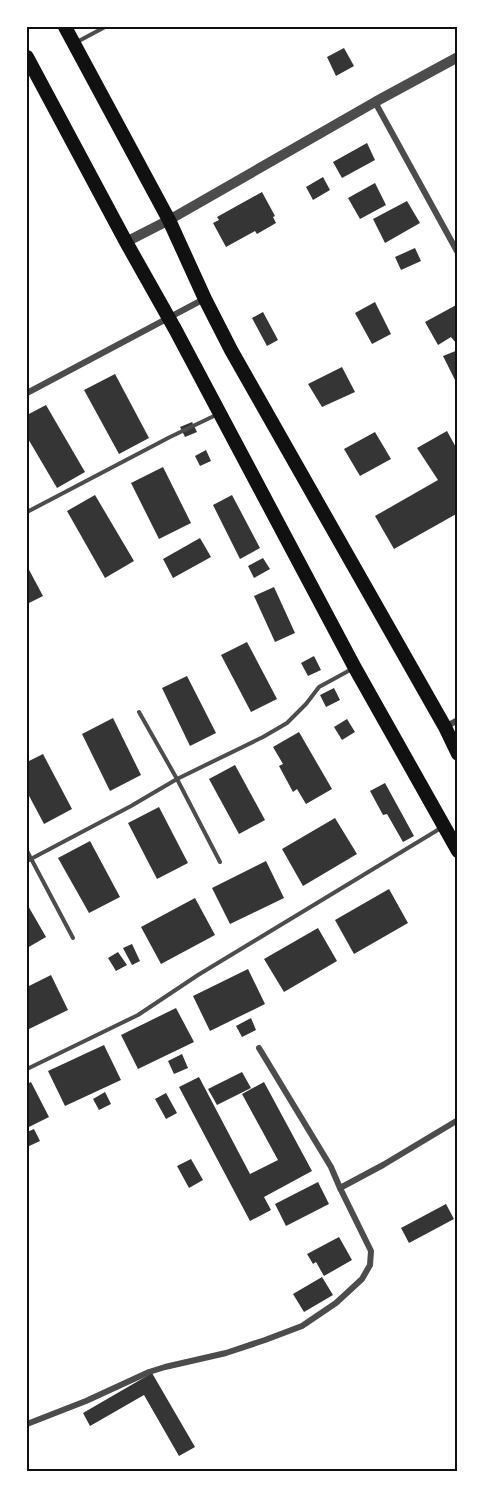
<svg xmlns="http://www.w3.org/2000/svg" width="485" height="1498" font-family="'IBM Plex Serif',serif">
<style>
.building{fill:#353535}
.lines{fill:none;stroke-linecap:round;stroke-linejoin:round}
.service{stroke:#4c4c4c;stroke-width:4}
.minor{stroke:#4c4c4c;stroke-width:6}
.tertiary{stroke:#4c4c4c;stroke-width:10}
.trunk{stroke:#111;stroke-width:14}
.neatline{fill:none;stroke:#111;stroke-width:2}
</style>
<rect width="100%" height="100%" fill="#fff"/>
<g class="building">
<polygon points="344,48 354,66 336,76 327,57"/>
<polygon points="367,143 375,160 342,178 333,162"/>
<polygon points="323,177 330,190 313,200 306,187"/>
<polygon points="375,183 386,205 360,219 348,198"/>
<polygon points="262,192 275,216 273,217 276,223 257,234 255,231 226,247 213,223 219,220 217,217"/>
<polygon points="407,201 420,223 385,243 373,219"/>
<polygon points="415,248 421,261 401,270 395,257"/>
<polygon points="375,302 391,334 372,344 355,313"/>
<polygon points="458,304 458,342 456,343 451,337 438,345 425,322"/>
<polygon points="263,312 278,340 267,346 252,318"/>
<polygon points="458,350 458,379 455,380 443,356"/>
<polygon points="342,367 355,392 322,407 308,384"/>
<polygon points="115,374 149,438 119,454 84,390"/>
<polygon points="46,405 85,472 57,488 27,437 27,415"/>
<polygon points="192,422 197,432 185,437 180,427"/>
<polygon points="447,431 458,451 458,513 394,549 375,516 438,480 417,448"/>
<polygon points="375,432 391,459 360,476 344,449"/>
<polygon points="206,450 211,461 200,466 195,456"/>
<polygon points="163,467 191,523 159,539 131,483"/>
<polygon points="95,495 134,561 105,578 67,511"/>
<polygon points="232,495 260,548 240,559 213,505"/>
<polygon points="200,538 211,557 173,578 163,559"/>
<polygon points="263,558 270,569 254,578 248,566"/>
<polygon points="27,566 43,596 27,604"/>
<polygon points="274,587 295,633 275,642 254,596"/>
<polygon points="247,642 277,699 251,712 221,655"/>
<polygon points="314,656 321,670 308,676 301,663"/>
<polygon points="187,676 216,733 190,746 162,688"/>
<polygon points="334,688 340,700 326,707 320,695"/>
<polygon points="113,718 141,775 110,791 82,734"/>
<polygon points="347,719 355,732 342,740 334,727"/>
<polygon points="299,732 332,789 306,804 297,789 293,792 279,766 283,764 273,747"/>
<polygon points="43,754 72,809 44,824 27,792 27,762"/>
<polygon points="235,765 265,820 239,834 209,779"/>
<polygon points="385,783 414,836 403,842 387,814 383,815 370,791"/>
<polygon points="159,807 188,863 157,879 128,823"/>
<polygon points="335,818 357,854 303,886 282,849"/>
<polygon points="90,841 120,897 89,913 58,858"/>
<polygon points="266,861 284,898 230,924 212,888"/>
<polygon points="389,889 408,923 354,954 335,920"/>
<polygon points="195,898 215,935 161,964 141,927"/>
<polygon points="27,904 46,937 27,948"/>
<polygon points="318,928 337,961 284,992 264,959"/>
<polygon points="132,944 140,961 132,965 123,948"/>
<polygon points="118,952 127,965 116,971 108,958"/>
<polygon points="248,969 265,1004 210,1031 193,996"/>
<polygon points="51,975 68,1010 27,1030 27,987"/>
<polygon points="176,1008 194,1042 138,1069 121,1035"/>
<polygon points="251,1018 256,1030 242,1037 236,1026"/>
<polygon points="104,1045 121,1080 65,1106 48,1071"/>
<polygon points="182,1054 188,1068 174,1074 168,1061"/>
<polygon points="242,1072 251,1088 217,1105 208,1089"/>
<polygon points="199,1077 250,1174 278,1160 242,1094 264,1082 312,1171 264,1197 271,1210 250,1221 179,1087"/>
<polygon points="31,1082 49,1117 27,1128 27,1084"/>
<polygon points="105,1092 111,1104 99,1110 93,1099"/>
<polygon points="166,1093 177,1113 166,1119 155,1099"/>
<polygon points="34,1129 40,1141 27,1147 27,1132"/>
<polygon points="191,1159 203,1180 189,1188 177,1166"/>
<polygon points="318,1182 329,1204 286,1226 275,1204"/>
<polygon points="446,1204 454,1219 409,1243 401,1228"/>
<polygon points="339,1237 352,1260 324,1276 316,1262 313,1264 307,1254"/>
<polygon points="322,1277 333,1295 304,1312 293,1294"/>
<polygon points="152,1373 195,1447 179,1456 144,1395 90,1426 83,1413"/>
</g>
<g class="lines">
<g class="service">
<polyline points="75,43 105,27"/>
<polyline points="27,512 170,437 216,415"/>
<polyline points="139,712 177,779 220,862"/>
<polyline points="27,851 73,938"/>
<polyline points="27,861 131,806 177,779 263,737 287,723 306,704 319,687 352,669"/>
<polyline points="27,1069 138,1015 198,975 441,828"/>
</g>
<g class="minor">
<polyline points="375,102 458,253"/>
<polyline points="27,393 204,299"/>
<polyline points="445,727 458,720"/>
<polyline points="259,1048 331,1167 340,1188 383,1165 458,1120"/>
<polyline points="27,1424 86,1401 149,1372 165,1367 226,1353 265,1340 302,1326 336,1303 362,1279 370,1265 371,1251 340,1188"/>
</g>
<polyline class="tertiary" points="126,242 169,220 375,102 458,57"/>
<g class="trunk">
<polyline points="65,27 169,220 205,299 231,350 445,727 458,754"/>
<polyline points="27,57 126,242 175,329 355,668 458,851"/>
</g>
</g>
<rect width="485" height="1498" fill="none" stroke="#ffffff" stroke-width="57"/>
<rect x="28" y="28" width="428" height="1442" class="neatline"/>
</svg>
